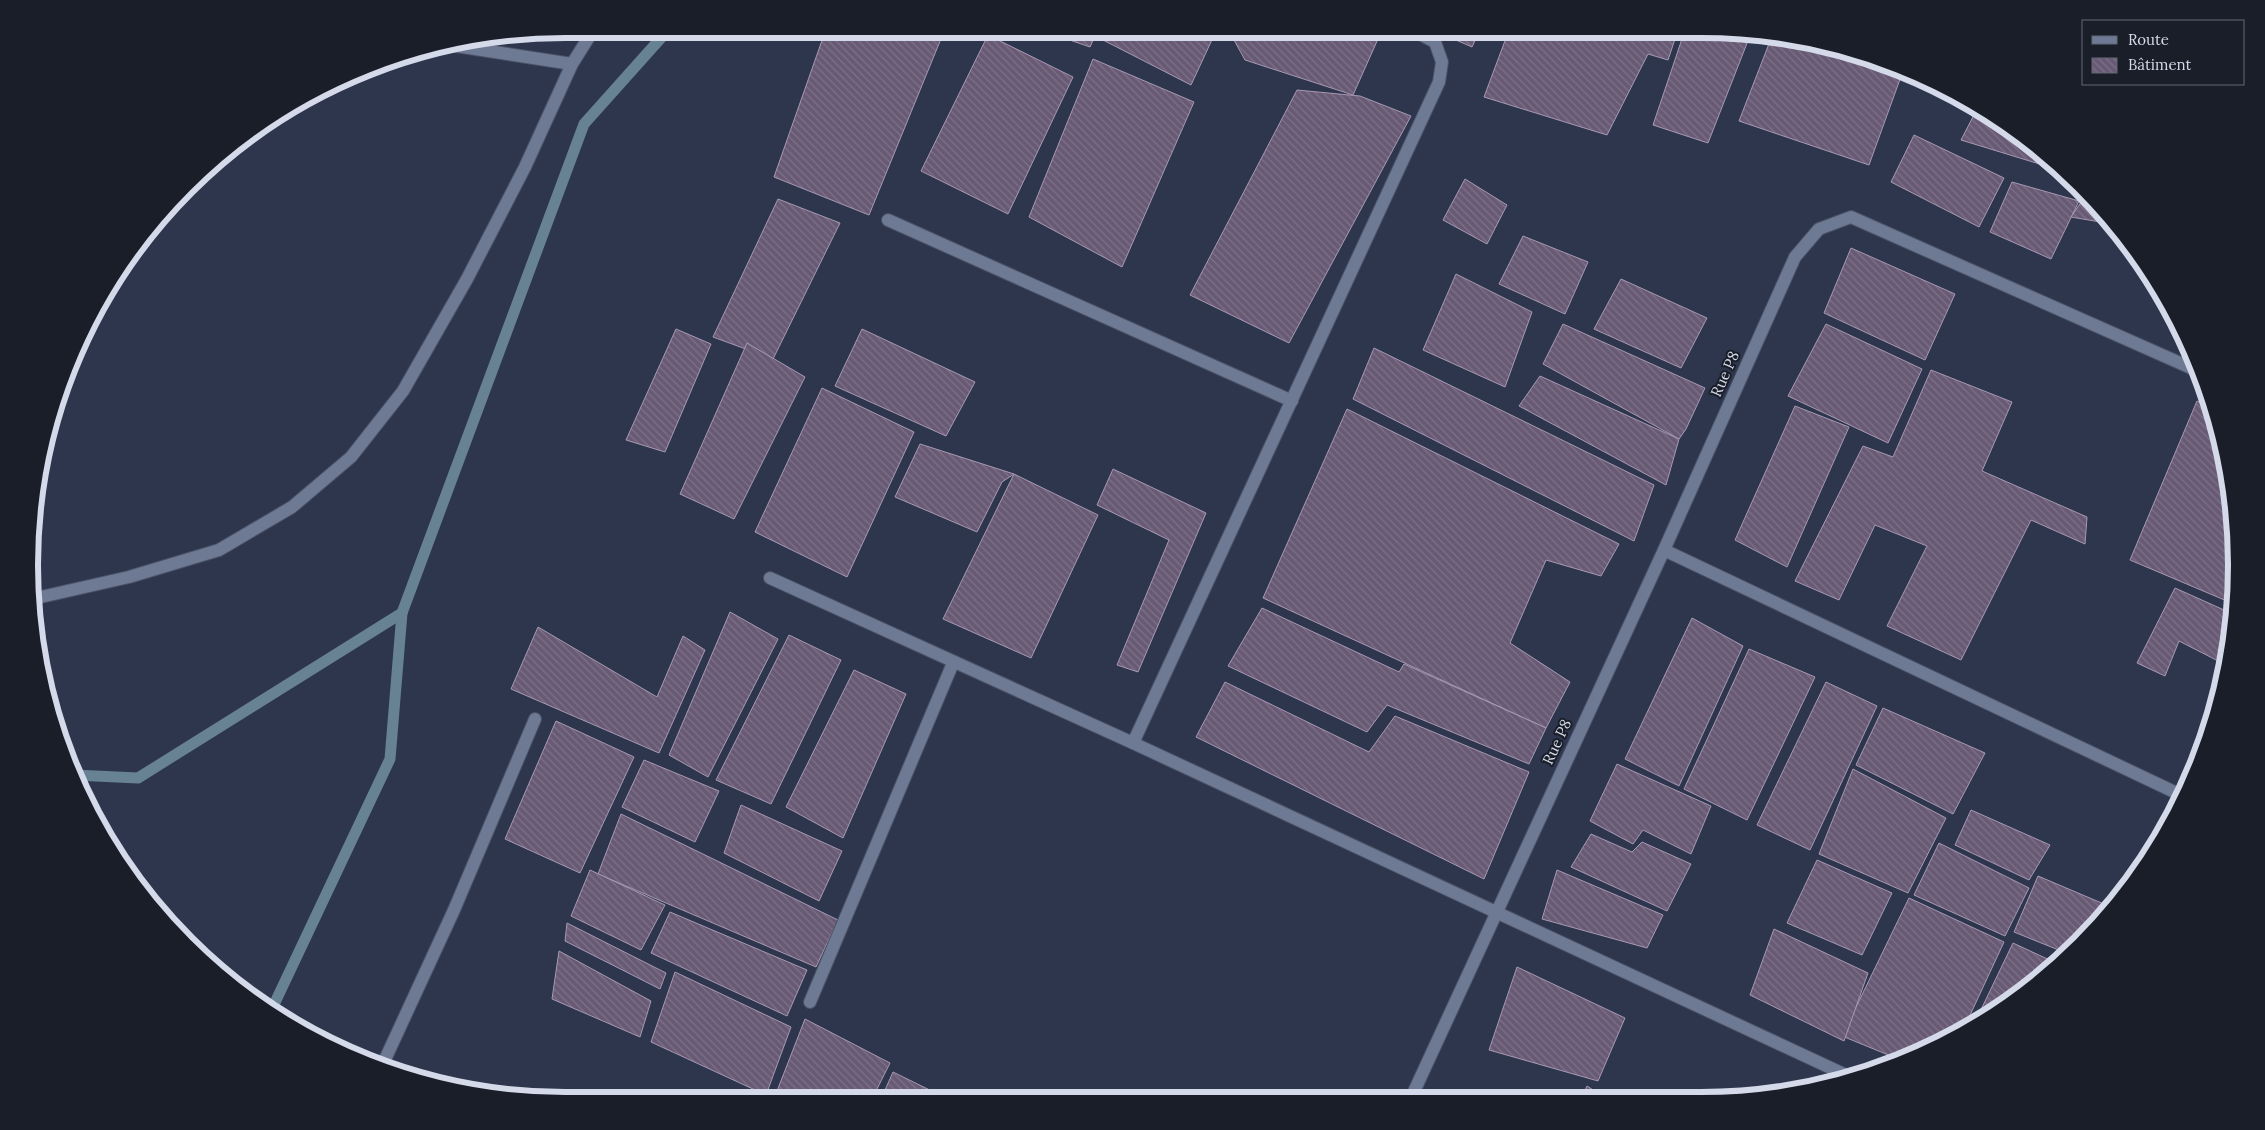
<svg xmlns="http://www.w3.org/2000/svg" width="2265" height="1130" font-family="Lora,serif">
<style>
.lines{fill:none;stroke-linecap:round;stroke-linejoin:round}
.stream{stroke:#678292;stroke-width:11}
.building{fill:url(#building-back-hatch);stroke:#a899b4}
.service-casing{stroke:#4b5266;stroke-width:14}
.minor-casing{stroke:#4b5266;stroke-width:14}
.service{stroke:#6e7994;stroke-width:12}
.minor{stroke:#6e7994;stroke-width:12}
.labels{text-anchor:middle;stroke-width:4;stroke-linejoin:round;paint-order:stroke}
.street-label{font-size:15px;fill:#d4dae9;stroke:#1a1e29}
.rim{fill:none;stroke:#d4dae9;stroke-width:6}
</style>
<defs>
<pattern id="building-back-hatch" width="6" height="6" patternUnits="userSpaceOnUse" patternTransform="scale(1.25)"><rect width="6" height="6" fill="#685a74"/><path d="M-1 5l2 2M0 0l6 6M5-1l2 2" fill="none" stroke="#7d7188"/></pattern>
</defs>
<rect width="100%" height="100%" fill="#2d364d"/>
<g class="lines">
<g class="stream">
<polyline points="74,775 138,778 402,613"/>
<polyline points="271,1011 390,759 402,613 584,124 669,29"/>
</g>
</g>
<g class="building">
<polygon points="826,29 945,29 869,215 774,177"/>
<polygon points="1038,29 1098,29 1090,47"/>
<polygon points="1108,29 1217,29 1191,85 1103,40"/>
<polygon points="1228,29 1382,30 1353,95 1245,60"/>
<polygon points="1433,30 1480,30 1472,47"/>
<polygon points="1509,30 1678,30 1668,60 1648,54 1607,135 1484,97"/>
<polygon points="1685,30 1735,30 1751,33 1708,143 1653,125"/>
<polygon points="988,35 1073,77 1008,214 921,171"/>
<polygon points="1772,36 1839,47 1903,71 1869,165 1739,121"/>
<polygon points="1093,59 1194,102 1122,267 1029,217"/>
<polygon points="1932,82 1937,84 1969,104 1929,89"/>
<polygon points="1297,90 1360,96 1411,116 1289,343 1190,295"/>
<polygon points="1977,109 2026,139 2059,170 1961,140"/>
<polygon points="1914,135 2004,178 1979,227 1891,182"/>
<polygon points="1465,179 1507,205 1487,244 1443,220"/>
<polygon points="2012,182 2079,201 2051,259 1990,232"/>
<polygon points="2086,195 2103,211 2112,224 2071,217"/>
<polygon points="778,199 840,223 773,359 713,337"/>
<polygon points="1523,236 1588,262 1565,314 1499,284"/>
<polygon points="1851,248 1955,294 1925,360 1824,313"/>
<polygon points="1456,274 1532,312 1505,387 1423,350"/>
<polygon points="1621,279 1707,318 1681,368 1594,329"/>
<polygon points="1563,324 1705,388 1686,429 1679,439 1543,364"/>
<polygon points="1826,324 1922,369 1888,443 1788,396"/>
<polygon points="676,329 711,344 665,452 626,440"/>
<polygon points="862,329 975,382 946,436 835,386"/>
<polygon points="747,343 805,377 734,519 680,494"/>
<polygon points="1374,348 1654,485 1634,541 1353,399"/>
<polygon points="1931,370 2012,402 1982,471 2087,517 2085,544 2031,520 1961,660 1887,626 1927,546 1875,525 1839,600 1795,581 1863,446 1893,457"/>
<polygon points="1540,376 1679,439 1666,485 1519,406"/>
<polygon points="822,388 914,432 847,577 755,532"/>
<polygon points="2197,401 2211,408 2232,495 2234,604 2130,560"/>
<polygon points="1795,406 1849,427 1787,567 1735,540"/>
<polygon points="1347,409 1619,544 1601,576 1546,560 1510,643 1570,682 1546,728 1263,598"/>
<polygon points="920,444 1014,474 1002,482 977,532 895,497"/>
<polygon points="1113,469 1206,513 1138,672 1117,665 1169,540 1097,505"/>
<polygon points="1014,474 1098,515 1031,658 943,619"/>
<polygon points="2175,588 2233,614 2224,664 2179,641 2165,676 2137,663"/>
<polygon points="1262,608 1399,672 1404,664 1546,728 1529,764 1387,705 1367,732 1228,666"/>
<polygon points="730,612 778,639 708,777 669,755"/>
<polygon points="1692,618 1743,646 1679,786 1625,759"/>
<polygon points="538,627 657,697 683,636 705,650 659,753 511,689"/>
<polygon points="789,635 841,660 771,804 716,780"/>
<polygon points="1749,649 1815,677 1747,820 1684,789"/>
<polygon points="854,670 906,694 843,838 786,807"/>
<polygon points="1225,682 1369,752 1395,716 1529,772 1484,879 1196,737"/>
<polygon points="1826,682 1877,706 1810,850 1757,825"/>
<polygon points="1883,708 1985,753 1953,814 1856,765"/>
<polygon points="556,721 634,757 580,873 505,839"/>
<polygon points="644,760 719,791 695,842 622,807"/>
<polygon points="1617,764 1711,806 1691,854 1643,830 1633,844 1590,821"/>
<polygon points="1853,769 1946,818 1908,893 1819,854"/>
<polygon points="741,805 842,851 819,901 724,853"/>
<polygon points="1971,810 2050,845 2029,880 1955,845"/>
<polygon points="621,814 838,920 816,967 598,874"/>
<polygon points="1591,834 1632,852 1642,842 1691,864 1667,911 1571,867"/>
<polygon points="1939,843 2029,888 2005,936 1914,895"/>
<polygon points="1817,860 1892,893 1862,955 1787,923"/>
<polygon points="590,870 665,905 641,950 571,916"/>
<polygon points="1557,870 1663,915 1647,948 1542,919"/>
<polygon points="2038,876 2111,907 2103,918 2066,953 2014,932"/>
<polygon points="1909,898 2004,942 1965,1026 1903,1061 1842,1036"/>
<polygon points="670,912 807,970 787,1016 651,953"/>
<polygon points="567,923 666,973 660,989 565,941"/>
<polygon points="1774,929 1868,973 1844,1041 1750,995"/>
<polygon points="2013,943 2056,963 2026,991 1976,1020"/>
<polygon points="559,951 651,1001 640,1037 552,999"/>
<polygon points="1517,967 1625,1018 1598,1081 1489,1050"/>
<polygon points="675,972 791,1027 766,1095 651,1042"/>
<polygon points="805,1019 890,1063 872,1099 793,1099 777,1091"/>
<polygon points="893,1072 944,1097 943,1099 881,1099"/>
<polygon points="1587,1086 1604,1097 1582,1097"/>
</g>
<g class="lines">
<g class="service-casing">
<polyline id="service" points="382,1066 454,910 535,719"/>
</g>
<g class="minor-casing">
<g id="minor">
<polyline points="443,44 572,64"/>
<polyline points="888,220 1292,401"/>
<polyline points="1664,550 2183,796"/>
<polyline points="770,578 1133,743 1848,1076"/>
<polyline points="32,599 129,577 219,550 292,507 351,457 403,391 467,279 525,167 572,64 594,29"/>
<polyline points="1133,743 1439,82 1442,62 1435,42 1412,30"/>
<polyline points="810,1002 953,663"/>
<polyline points="1411,1098 1664,550 1795,257 1819,229 1851,217 2198,371"/>
</g>
</g>
<use href="#service" class="service"/>
<use href="#minor" class="minor"/>
</g>
<g class="labels">
<g class="street-label">
<text transform="translate(1725 374) rotate(-66)" y="5">Rue P8</text>
<text transform="translate(1557 742) rotate(-65)" y="5">Rue P8</text>
</g>
</g>
<path d="M0 0H2265V1130H0ZM565 38H1701A527 527 0 0 1 2228 565V565A527 527 0 0 1 1701 1092H565A527 527 0 0 1 38 565V565A527 527 0 0 1 565 38Z" fill="#1a1e29" fill-rule="evenodd"/>
<path class="rim" d="M565 38H1701A527 527 0 0 1 2228 565V565A527 527 0 0 1 1701 1092H565A527 527 0 0 1 38 565V565A527 527 0 0 1 565 38Z"/>
<rect x="2082" y="20" width="162" height="65" fill="#1a1e29" stroke="#646976"/>
<rect x="2092" y="36" width="25" height="8" fill="#6e7994" stroke="#646976"/>
<text x="2128" y="45" font-size="15" fill="#d4dae9">Route</text>
<rect x="2092" y="58" width="25" height="15" fill="url(#building-back-hatch)" stroke="#646976"/>
<text x="2128" y="70" font-size="15" fill="#d4dae9">Bâtiment</text>
</svg>
